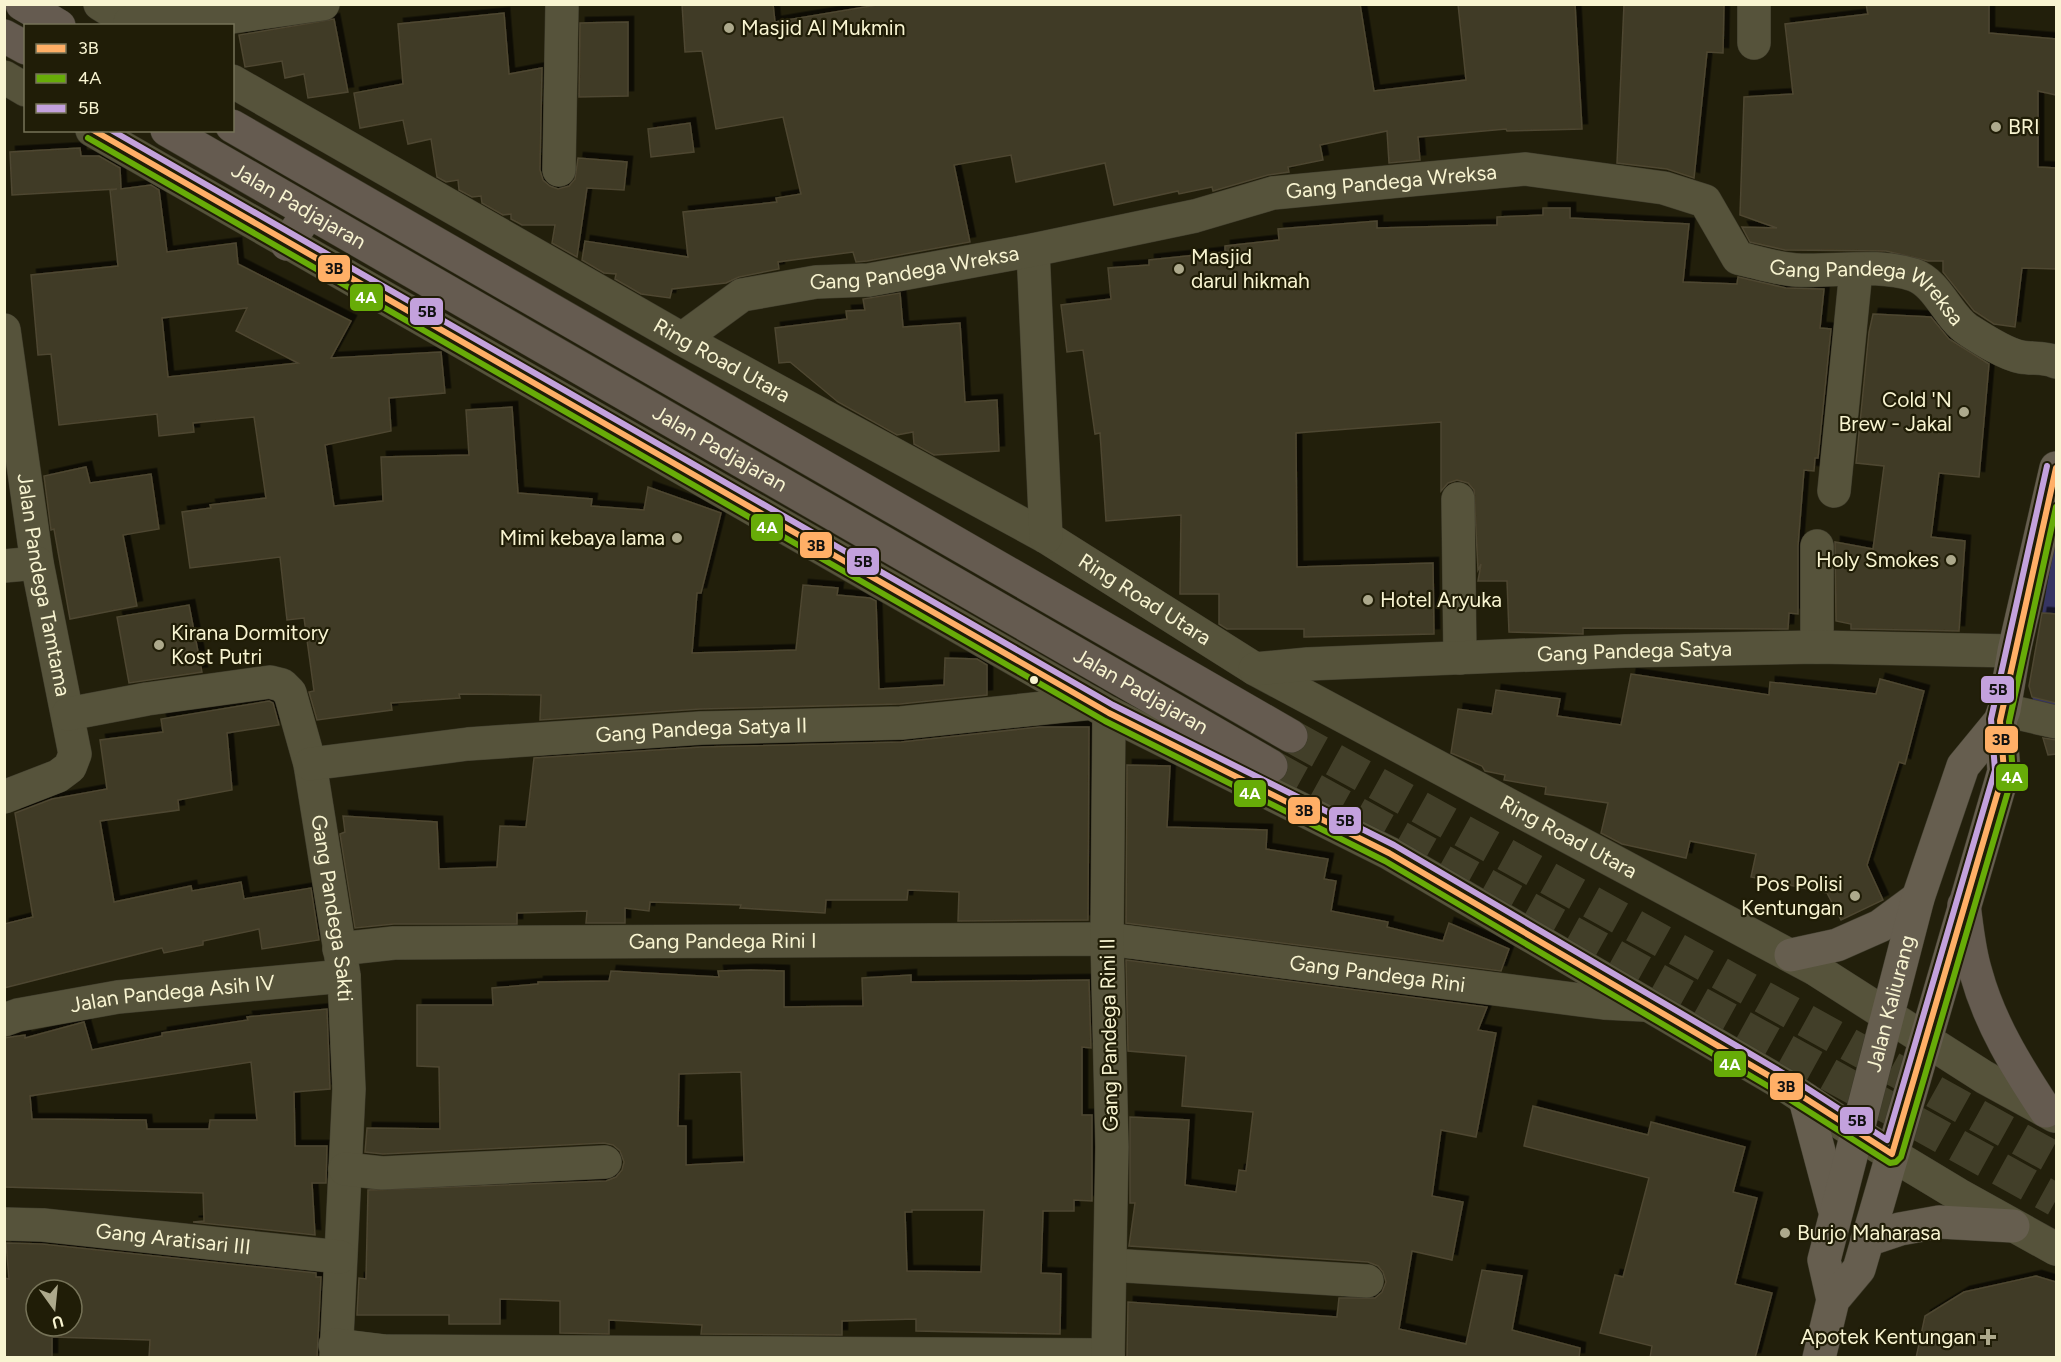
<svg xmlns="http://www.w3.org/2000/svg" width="2061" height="1362" font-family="Figtree,sans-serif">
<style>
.green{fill:#363562}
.building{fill:#413a25;stroke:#4e4731;stroke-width:1.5;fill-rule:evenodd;filter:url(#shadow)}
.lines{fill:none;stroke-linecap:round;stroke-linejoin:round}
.highway-tunnel{stroke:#423f29;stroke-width:33;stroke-dasharray:33 16;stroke-linecap:butt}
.minor-casing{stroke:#3f3c2c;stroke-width:34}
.major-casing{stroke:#3f3c2c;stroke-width:34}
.highway-casing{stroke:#3f3c2c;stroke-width:34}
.minor{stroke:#56533b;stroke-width:33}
.major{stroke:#665e4f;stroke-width:33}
.highway{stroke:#655b50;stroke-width:33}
.bus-1-casing{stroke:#201d07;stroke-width:10}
.bus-2-casing{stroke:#201d07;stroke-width:10}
.bus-3-casing{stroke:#201d07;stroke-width:10}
.bus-1{stroke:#ffaf66;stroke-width:6}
.bus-2{stroke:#67ac08;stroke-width:6}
.bus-3{stroke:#c3a1dd;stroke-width:6}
.poi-dot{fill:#ada98c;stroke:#201d07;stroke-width:2}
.bus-dot{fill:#f8f4d1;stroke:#201d07;stroke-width:2}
.labels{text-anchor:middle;stroke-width:4.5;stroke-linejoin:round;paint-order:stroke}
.poi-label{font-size:21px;fill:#f8f4d1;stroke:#201d07;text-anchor:start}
.street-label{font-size:21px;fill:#f8f4d1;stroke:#201d07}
.line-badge{stroke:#201d07;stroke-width:2}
.badge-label{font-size:16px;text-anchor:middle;font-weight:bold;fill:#fff}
.pale-badge-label{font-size:16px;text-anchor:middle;font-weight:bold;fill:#111}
</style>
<defs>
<filter id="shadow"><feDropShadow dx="5.5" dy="-5.5" stdDeviation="0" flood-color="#0009"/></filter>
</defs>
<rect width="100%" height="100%" fill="#221f0b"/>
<polygon class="green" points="2056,536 2056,711 2036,710 2029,686"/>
<g class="building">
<polygon points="682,4 773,4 775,22 883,4 1360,4 1374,91 1466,80 1458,4 1575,4 1582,129 1507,131 1506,129 1418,137 1420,160 1389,163 1387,131 1320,145 1323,160 1288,167 1289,172 1268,175 1213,191 1212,187 1179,194 1178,191 1114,205 1105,163 1016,182 1011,155 954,165 970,242 867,261 856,262 853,252 778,262 779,269 739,277 726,283 672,289 670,298 641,294 615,279 616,274 604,273 582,260 585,241 688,257 683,212 777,202 776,198 801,194 783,117 716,129 702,51 685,52"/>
<polygon points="1624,4 1724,4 1723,53 1707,52 1694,178 1667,169 1617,163"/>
<polygon points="1866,4 1989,4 1989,33 2056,39 2056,95 2038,91 2038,167 2056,168 2056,269 2022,268 2015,327 1994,324 1974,311 1943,272 1943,261 1928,261 1886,251 1785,250 1750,242 1742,227 1777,228 1740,215 1744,97 1793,94 1785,24 1868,14"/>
<polygon points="504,13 509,74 542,68 540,170 543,180 550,186 558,189 569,186 575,179 578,158 627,162 624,190 587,188 577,257 552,243 555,225 522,225 511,219 511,214 503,215 482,203 481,196 472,197 459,190 458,180 446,182 437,177 431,139 408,144 403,120 360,128 354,93 403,84 398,24"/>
<polygon points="334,19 348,92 308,98 304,74 285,78 282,61 245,67 239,35"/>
<polygon points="628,22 628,96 579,97 580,23"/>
<polygon points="690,123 694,152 651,157 648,129"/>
<path d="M80 148 81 156H99L120 168 121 189 151 185 159 190 167 252 236 243 238 264 351 321 331 358 441 352 445 393 389 398 391 431 325 445 334 506 383 501 381 457 469 455 466 410 512 407 518 493 592 499 591 506 644 510 648 487 721 513 701 593H697L692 653 796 650 803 585 838 588 837 595 870 598 876 601 879 689 944 685 945 658 977 659 987 665V695L900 704 700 709 540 720 541 695 459 694 460 698 391 703 392 710 317 720 309 692 314 691 304 618 287 620 280 557 190 568 182 512 211 508 210 505 266 498 254 417 193 423 194 432 159 436 157 414 59 425 51 354 38 355 31 275 118 266 110 190 117 189 12 195 10 152ZM247 308 236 331 298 363 168 377 162 318Z"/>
<polygon points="1543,208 1570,208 1570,218 1689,224 1683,282 1737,284 1738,277 1786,288 1824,289 1820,328 1831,329 1818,458 1815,458 1814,471 1804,470 1798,546 1798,614 1789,613 1788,629 1583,628 1583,634 1509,632 1507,581 1478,581 1481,564 1478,570 1474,490 1468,483 1457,480 1448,483 1441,491 1441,422 1296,433 1297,567 1433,563 1434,634 1304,637 1304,629 1227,629 1219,624 1219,594 1180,594 1181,515 1106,521 1100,433 1095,434 1083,350 1067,352 1061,305 1111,299 1108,268 1149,265 1149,260 1225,252 1225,246 1279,240 1278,229 1377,221 1377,228 1497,225 1497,217 1543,215"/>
<polygon points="900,293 903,327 960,323 965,402 997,400 999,451 934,455 914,444 913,432 897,435 838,402 790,362 779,363 775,328 847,319 846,311 865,310 863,299"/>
<polygon points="1873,314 1931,317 1949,339 1989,364 1979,477 1939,473 1931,537 1965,541 1959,631 1857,629 1851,629 1851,624 1836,621 1835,542 1873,549 1884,466 1856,463 1869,332"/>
<polygon points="86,467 90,483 151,474 159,529 123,535 137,606 70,619 54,529 51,530 44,476"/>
<polygon points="189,605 202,672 129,683 117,617"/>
<polygon points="2042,613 2056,614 2056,703 2032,697 2029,686"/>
<polygon points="1631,674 1769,695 1770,682 1876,694 1880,679 1924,691 1905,764 1899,762 1867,865 1883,900 1841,920 1827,893 1751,877 1756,854 1690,841 1686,858 1622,844 1601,833 1608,803 1545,794 1546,787 1504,780 1505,775 1485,771 1482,766 1451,753 1458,709 1492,714 1496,690 1560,699 1557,716 1621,725"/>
<polygon points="269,701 273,703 279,725 227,733 232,790 178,800 179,810 100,821 114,902 191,886 192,891 241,882 244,899 311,888 319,940 262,949 259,929 203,941 203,945 164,953 162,948 4,988 4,924 33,917 15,813 52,799 107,789 100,740 163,732 161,719"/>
<polygon points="1040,727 1089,727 1088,920 958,921 959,892 908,890 907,900 826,900 825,913 740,908 741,905 650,902 649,911 625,908 625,923 586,923 587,911 517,913 517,924 394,924 355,928 340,834 345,832 343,816 437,822 439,869 497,867 500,826 526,827 534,758 702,747 901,742"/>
<polygon points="2043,738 2056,740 2056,754 2048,755"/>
<polygon points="1127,765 1170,766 1167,827 1267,830 1266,849 1328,859 1324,879 1336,881 1331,911 1388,922 1387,927 1443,941 1449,923 1509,949 1501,971 1126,923"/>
<polygon points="1126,960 1487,1007 1478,1030 1496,1033 1476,1137 1441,1130 1432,1196 1463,1202 1452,1260 1412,1251 1399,1329 1466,1344 1482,1270 1522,1276 1512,1330 1580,1348 1579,1358 1127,1358 1128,1302 1337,1317 1339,1298 1375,1298 1382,1292 1386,1282 1383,1272 1378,1266 1368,1262 1129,1246 1135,1203 1130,1203 1130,1117 1189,1120 1185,1185 1236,1192 1239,1170 1246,1171 1253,1112 1182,1106 1186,1056 1128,1051"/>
<path d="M751 970 784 971V1007L863 1006 862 978 911 975V982L1089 980 1091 1048 1082 1047V1115H1092V1201L1074 1200V1211H1043L1041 1273 1061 1274 1060 1334 916 1331V1319L842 1321V1335L701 1334 702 1325 609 1320V1334L560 1333V1301L500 1299V1324H449V1315H357L359 1278 366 1279 368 1190 606 1181 616 1177 622 1170 624 1162 620 1151 613 1145 604 1143 383 1154 365 1152 367 1128 440 1129 439 1067 417 1066V1005H493L492 988 538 984V982L609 981 611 971 719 977 718 971ZM741 1072 744 1162 686 1165V1126H678L679 1074ZM912 1210H984L981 1272 907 1271 905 1212H912Z"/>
<path d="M327 1009 330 1089 294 1092 295 1146H327L326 1183H312L315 1235 193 1222 204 1221 203 1193 4 1187V1038L25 1035V1038L84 1022 92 1050 162 1036V1033L248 1020 247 1017ZM251 1062 257 1120H210L209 1129H147L146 1120 32 1119 30 1096Z"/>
<polygon points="1533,1106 1648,1135 1651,1122 1745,1147 1733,1192 1757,1198 1735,1284 1772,1293 1755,1358 1650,1358 1652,1346 1600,1333 1615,1275 1623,1277 1649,1178 1524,1146"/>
<path d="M6 1243 42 1244 316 1273V1277H321L317 1358H149L150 1340 52 1337V1358H4V1278L9 1279ZM36 1290H72V1326H36Z"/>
<polygon points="2036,1276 2056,1282 2056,1358 1916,1358 1925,1316 1964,1292"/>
</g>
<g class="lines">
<g class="highway-tunnel">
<polyline points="1291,736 2056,1159"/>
<polyline points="1271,766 2056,1200"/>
</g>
<g class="minor-casing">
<g id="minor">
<polyline points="100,4 136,26"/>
<polyline points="1754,4 1754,43"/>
<polyline points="130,22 204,21 323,4"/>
<polyline points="4,77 26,90"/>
<path id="s1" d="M232 81 682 339 1046 537 1255 669 1815 969 1984 1077 2055 1116"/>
<polyline points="92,130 1109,713 1389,853 1783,1084 1856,1133 1959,1195 2056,1249"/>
<polyline points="559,170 562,4"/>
<polyline points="1033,250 1046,537"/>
<path id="s2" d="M4 330 37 563 75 754 70 767 58 776 4 797"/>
<path id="s3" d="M682 339 742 295 816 282 869 280 1033 250 1195 216 1273 193 1526 169 1664 188 1705 201 1738 258C1757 262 1777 269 1796 270 1836 272 1876 263 1914 275 1938 284 1948 317 1968 330 1982 339 2005 354 2021 357 2033 359 2045 357 2056 362"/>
<polyline points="1834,491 1856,270"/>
<polyline points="1458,499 1460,658"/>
<polyline points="4,566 37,563"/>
<polyline points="1817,647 1817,546"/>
<path id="s4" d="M1255 669 1308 664 1625 651 1817 647 2014 651"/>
<polyline points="2004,710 2056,722"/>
<path id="s5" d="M68 714 147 699 270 682 282 685 290 693 310 764 344 976 349 1089 336 1358"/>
<path id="s6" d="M310 764 468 744 701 728 901 723 1092 703"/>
<path id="s7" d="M339 949 394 943 1107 939 1604 1003 1644 1005"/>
<path id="s8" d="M4 1020 18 1015 118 997 344 976"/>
<polyline points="345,1169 382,1173 605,1162"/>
<path id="s9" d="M4 1224 43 1225 340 1257"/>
<polyline points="1110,1265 1367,1281"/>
<polyline points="335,1345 384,1351 1108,1355"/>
<polyline points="1108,1358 1112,1147 1107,939 1109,713"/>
</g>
</g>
<g class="major-casing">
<g id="major">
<polyline points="1791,955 1837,945 1880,926 1918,898"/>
<polyline points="1805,1099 1834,1208"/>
<polyline points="1867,1240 1900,1229 1939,1222 2013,1226"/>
<path id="s10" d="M1833 1300 1824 1260 1918 898 1963 766 2000 721 2004 710 2014 651 2056 468"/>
<polyline points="1819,1358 1833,1300 1859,1269 2004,771 2000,721"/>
</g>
</g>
<g class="highway-casing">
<g id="highway">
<polyline points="22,4 59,26"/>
<polyline points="4,36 26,48"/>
<polyline points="232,126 1291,736"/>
<path id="s11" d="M167 130 1271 766"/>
<polyline points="287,244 308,213"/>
<path d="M1964 905C1967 927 1969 951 1976 973 1990 1024 2017 1067 2046 1111"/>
</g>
</g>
<use href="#minor" class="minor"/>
<use href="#major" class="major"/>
<use href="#highway" class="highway"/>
<g class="bus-1-casing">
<polyline id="bus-1" points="93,130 1109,713 1389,853 1783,1084 1892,1154 2004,771 2000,721 2056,468"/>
</g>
<g class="bus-2-casing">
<polyline id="bus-2" points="88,138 1105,721 1385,861 1778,1092 1890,1163 1896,1162 1901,1157 2013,774 2009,722 2056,507"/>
</g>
<g class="bus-3-casing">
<polyline id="bus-3" points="111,130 1113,705 1394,845 1788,1076 1887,1140 1995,770 1991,719 2047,466"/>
</g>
<use href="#bus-1" class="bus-1"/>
<use href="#bus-2" class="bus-2"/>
<use href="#bus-3" class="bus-3"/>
</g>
<g class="poi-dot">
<circle cx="729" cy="28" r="6"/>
<circle cx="1996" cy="127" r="6"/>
<circle cx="1179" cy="269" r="6"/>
<circle cx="1964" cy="412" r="6"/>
<circle cx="677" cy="538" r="6"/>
<circle cx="1951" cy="560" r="6"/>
<circle cx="1368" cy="600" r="6"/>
<circle cx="159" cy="645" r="6"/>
<circle cx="1855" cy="896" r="6"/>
<circle cx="1785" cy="1233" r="6"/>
<path d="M1985 1328h6v6h6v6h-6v6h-6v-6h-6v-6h6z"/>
</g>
<circle class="bus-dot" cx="1034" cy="680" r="5"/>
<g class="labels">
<g class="poi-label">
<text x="741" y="35">Masjid Al Mukmin</text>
<text x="2008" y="134">BRI</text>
<text x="1191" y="264">Masjid<tspan x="1191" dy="24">darul hikmah</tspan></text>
<text x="1952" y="407" text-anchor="end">Cold 'N<tspan x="1952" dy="24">Brew - Jakal</tspan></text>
<text x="665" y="545" text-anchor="end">Mimi kebaya lama</text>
<text x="1939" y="567" text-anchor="end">Holy Smokes</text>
<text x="1380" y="607">Hotel Aryuka</text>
<text x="171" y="640">Kirana Dormitory<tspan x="171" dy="24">Kost Putri</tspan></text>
<text x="1843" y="891" text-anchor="end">Pos Polisi<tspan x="1843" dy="24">Kentungan</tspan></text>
<text x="1797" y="1240">Burjo Maharasa</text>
<text x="1976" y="1344" text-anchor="end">Apotek Kentungan</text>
</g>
<g class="street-label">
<text dy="7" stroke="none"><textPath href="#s3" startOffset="735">Gang Pandega Wreksa</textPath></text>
<text dy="7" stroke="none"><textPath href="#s11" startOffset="152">Jalan Padjajaran</textPath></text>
<text dy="7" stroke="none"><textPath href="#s3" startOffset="249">Gang Pandega Wreksa</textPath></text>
<text dy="7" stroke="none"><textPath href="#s3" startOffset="1257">Gang Pandega Wreksa</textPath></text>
<text dy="7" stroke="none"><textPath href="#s1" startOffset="564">Ring Road Utara</textPath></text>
<text dy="7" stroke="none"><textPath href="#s11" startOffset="638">Jalan Padjajaran</textPath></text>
<text dy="7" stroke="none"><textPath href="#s2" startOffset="258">Jalan Pandega Tamtama</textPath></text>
<text dy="7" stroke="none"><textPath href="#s1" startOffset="1050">Ring Road Utara</textPath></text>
<text dy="7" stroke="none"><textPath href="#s4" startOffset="380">Gang Pandega Satya</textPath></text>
<text dy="7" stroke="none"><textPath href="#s11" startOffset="1124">Jalan Padjajaran</textPath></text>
<text dy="7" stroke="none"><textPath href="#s6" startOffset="393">Gang Pandega Satya II</textPath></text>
<text dy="7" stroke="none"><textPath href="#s1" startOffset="1536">Ring Road Utara</textPath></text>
<text dy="7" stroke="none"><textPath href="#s5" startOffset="448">Gang Pandega Sakti</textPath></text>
<text dy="7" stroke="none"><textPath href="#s7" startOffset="384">Gang Pandega Rini I</textPath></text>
<text dy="7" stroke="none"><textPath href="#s7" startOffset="1041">Gang Pandega Rini</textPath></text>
<text dy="7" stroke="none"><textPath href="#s8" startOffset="171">Jalan Pandega Asih IV</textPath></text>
<text dy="7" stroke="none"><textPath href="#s10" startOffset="306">Jalan Kaliurang</textPath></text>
<text transform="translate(1109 1035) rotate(-91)" y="7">Gang Pandega Rini II</text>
<text dy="7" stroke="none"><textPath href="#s9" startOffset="170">Gang Aratisari III</textPath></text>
</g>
</g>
<g class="line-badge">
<rect x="317" y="254" width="34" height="29" rx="6" fill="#ffaf66"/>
<rect x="349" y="283" width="35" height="29" rx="6" fill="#67ac08"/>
<rect x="409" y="297" width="35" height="29" rx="6" fill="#c3a1dd"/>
<rect x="750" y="513" width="34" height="29" rx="6" fill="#67ac08"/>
<rect x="799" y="531" width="34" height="28" rx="6" fill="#ffaf66"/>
<rect x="846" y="547" width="34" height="29" rx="6" fill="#c3a1dd"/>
<rect x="1980" y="675" width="35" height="29" rx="6" fill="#c3a1dd"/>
<rect x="1984" y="725" width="35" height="29" rx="6" fill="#ffaf66"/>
<rect x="1995" y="763" width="34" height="29" rx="6" fill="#67ac08"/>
<rect x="1233" y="779" width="34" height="29" rx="6" fill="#67ac08"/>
<rect x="1287" y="796" width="34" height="29" rx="6" fill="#ffaf66"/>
<rect x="1328" y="806" width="34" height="29" rx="6" fill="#c3a1dd"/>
<rect x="1713" y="1050" width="34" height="28" rx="6" fill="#67ac08"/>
<rect x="1769" y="1072" width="35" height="29" rx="6" fill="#ffaf66"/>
<rect x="1839" y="1106" width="35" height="29" rx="6" fill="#c3a1dd"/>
</g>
<g class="badge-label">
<text x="366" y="303">4A</text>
<text x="767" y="533">4A</text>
<text x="2012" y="783">4A</text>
<text x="1250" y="799">4A</text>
<text x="1730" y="1070">4A</text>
</g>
<g class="pale-badge-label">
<text x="334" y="274">3B</text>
<text x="427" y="317">5B</text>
<text x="816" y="551">3B</text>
<text x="863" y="567">5B</text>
<text x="1998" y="695">5B</text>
<text x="2001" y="745">3B</text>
<text x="1304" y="816">3B</text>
<text x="1345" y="826">5B</text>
<text x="1786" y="1092">3B</text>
<text x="1857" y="1126">5B</text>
</g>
<rect width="2061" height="1362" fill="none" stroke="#f8f4d1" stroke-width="12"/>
<rect x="24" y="24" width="210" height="108" fill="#201d07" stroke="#767358" stroke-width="1.5"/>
<rect x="36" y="44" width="30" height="9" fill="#ffaf66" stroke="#767358" stroke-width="1.5"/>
<text x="78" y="54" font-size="18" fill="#f8f4d1">3B</text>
<rect x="36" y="74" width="30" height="9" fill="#67ac08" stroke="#767358" stroke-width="1.5"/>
<text x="78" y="84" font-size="18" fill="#f8f4d1">4A</text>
<rect x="36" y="104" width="30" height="9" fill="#c3a1dd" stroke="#767358" stroke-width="1.5"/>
<text x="78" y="114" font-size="18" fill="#f8f4d1">5B</text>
<g transform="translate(54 1308) rotate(165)"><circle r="28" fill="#201d07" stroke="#767358" stroke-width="1.5"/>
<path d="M0-4.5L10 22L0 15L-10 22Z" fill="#ada98c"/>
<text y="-9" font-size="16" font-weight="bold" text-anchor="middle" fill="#f8f4d1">U</text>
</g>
</svg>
